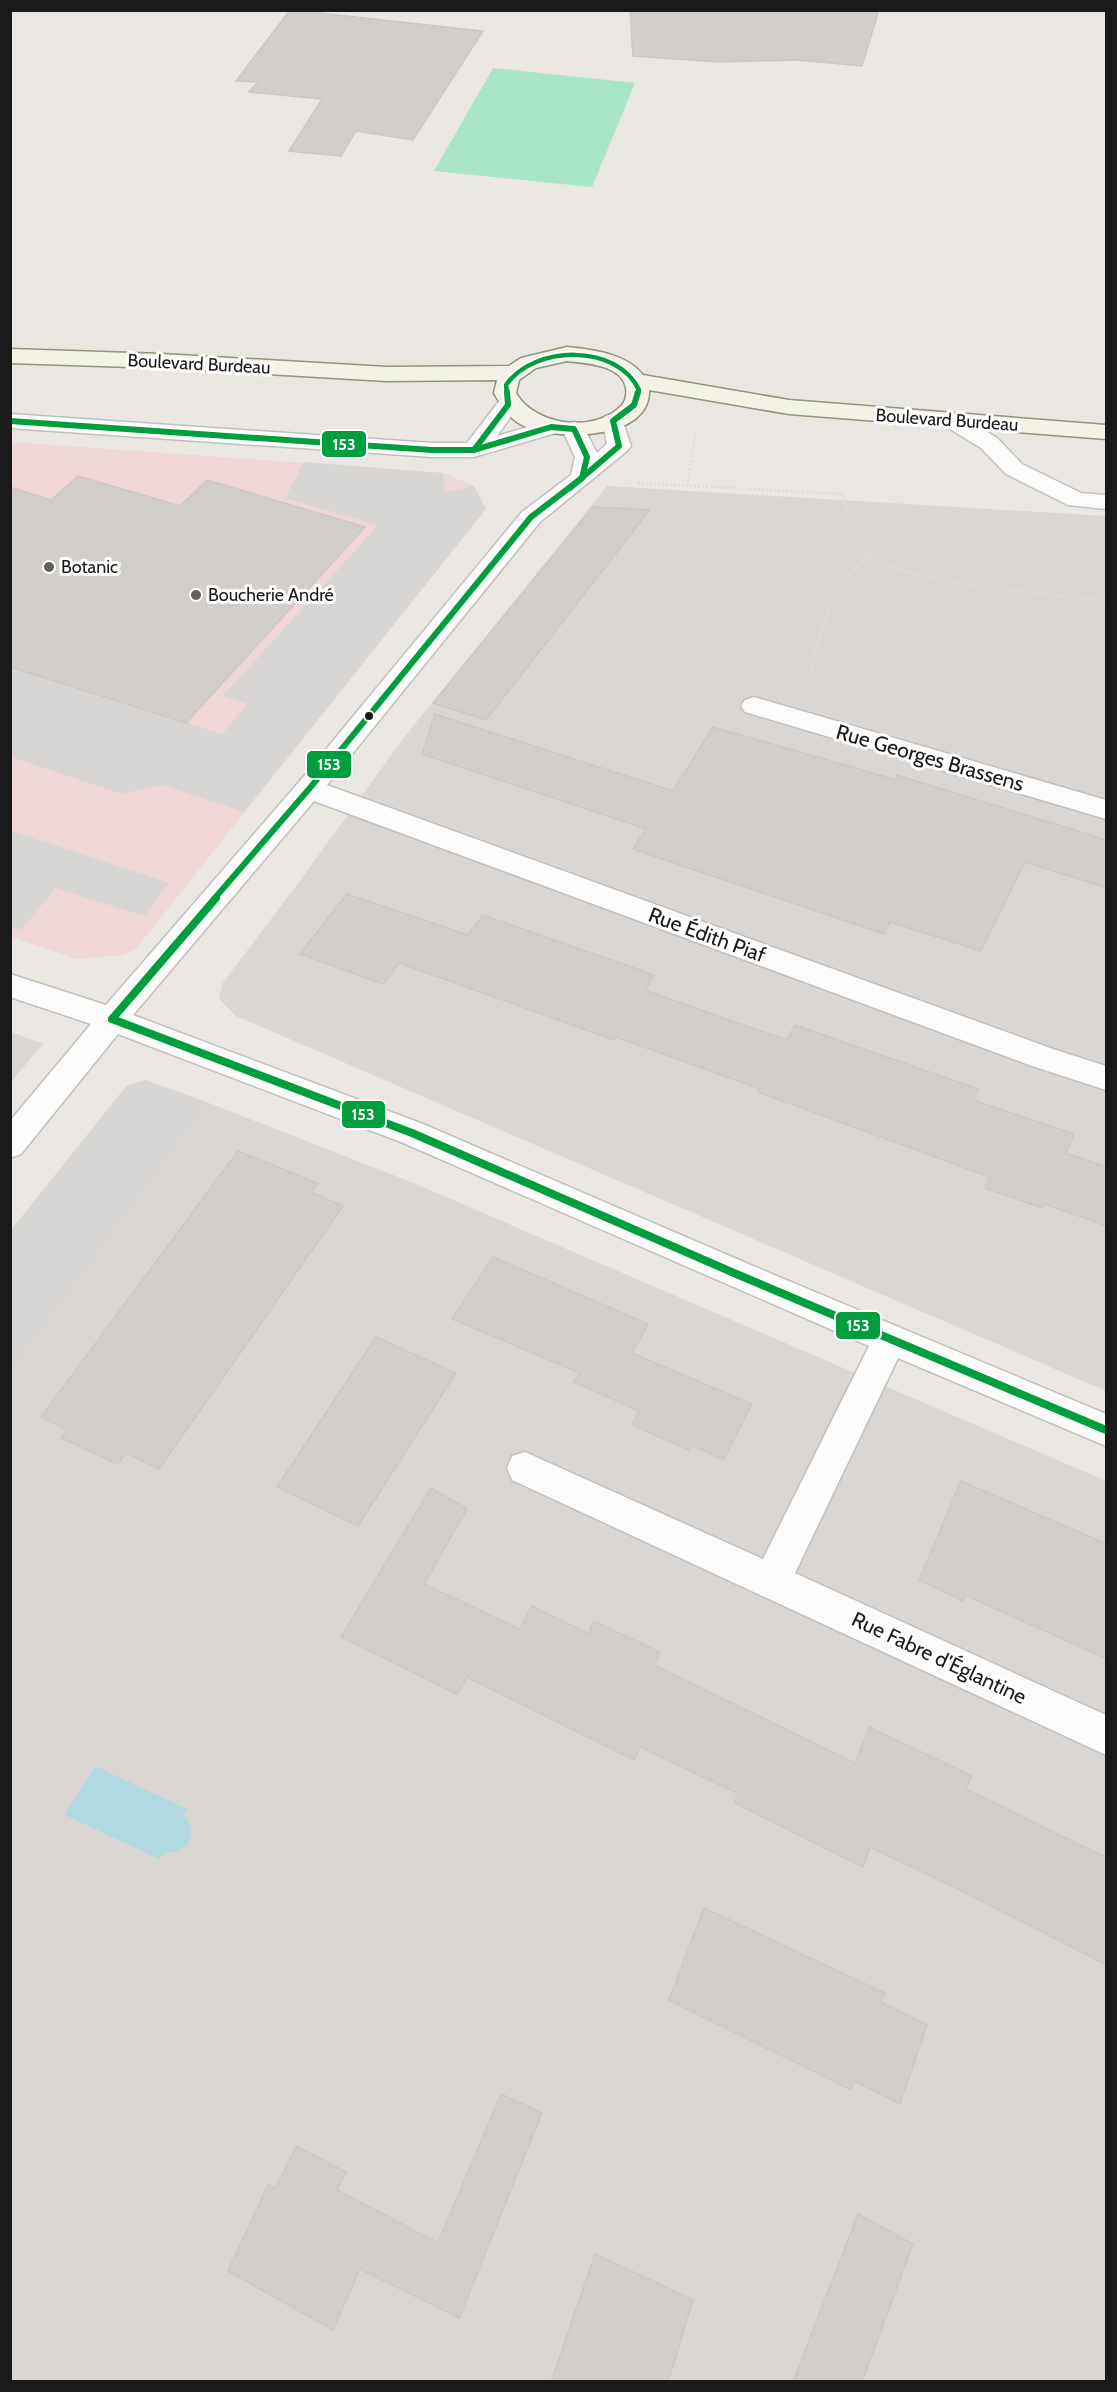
<svg xmlns="http://www.w3.org/2000/svg" width="1117" height="2392" font-family="Cabin,sans-serif">
<style>
.residential{fill:#d9d6d4}
.commercial{fill:#eed7d6}
.pitch{fill:#a9e5c7}
.parking{fill:#d8d6d4}
.water{fill:#b2dae1}
.building{fill:#d2ceca;stroke:#cdc8c3;stroke-width:1.5}
.lines{fill:none;stroke-linecap:round;stroke-linejoin:round}
.street-casing{stroke:#c2c0be;stroke-width:3}
.secondary-casing{stroke:#93927a;stroke-width:3}
.path{stroke:#ead7d6;stroke-width:3;stroke-dasharray:2 2;stroke-linecap:butt}
.street{fill:#fcfbfb;fill-rule:evenodd}
.secondary{fill:#f2f2e7;fill-rule:evenodd}
.bus-1-far2-casing{stroke:#fff;stroke-width:8}
.bus-1-far1-casing{stroke:#fff;stroke-width:10}
.bus-1-casing{stroke:#fff;stroke-width:12}
.bus-1-far2{stroke:#009e3d;stroke-width:4.5}
.bus-1-far1{stroke:#009e3d;stroke-width:6}
.bus-1{stroke:#009e3d;stroke-width:8}
.poi-dot{fill:#636160;stroke:#fff;stroke-width:2}
.bus-dot{fill:#1a1a1a;stroke:#fff;stroke-width:2}
.labels{text-anchor:middle;stroke-width:6;stroke-linejoin:round;paint-order:stroke}
.far-street-label{font-size:18px;fill:#1a1a1a;stroke:#fff}
.far-poi-label{font-size:18px;fill:#1a1a1a;stroke:#fff;text-anchor:start}
.street-label{font-size:21px;fill:#1a1a1a;stroke:#fff}
.line-badge{stroke:#fff;stroke-width:2}
.badge-label{font-size:16px;text-anchor:middle;font-weight:bold;fill:#fff}
</style>
<rect width="100%" height="100%" fill="#eae6e2"/>
<g class="residential">
<polygon points="607,486 1106,516 1106,1391 236,1016 219,999 222,984 302,878 406,735"/>
<polygon points="11,1032 43,1044 11,1082 10,1032"/>
<polygon points="209,1103 411,1182 1106,1481 1106,2381 11,2381 10,1370"/>
</g>
<polygon class="commercial" points="10,442 443,473 474,486 486,509 135,950 122,955 76,959 11,937"/>
<polygon class="pitch" points="493,68 635,83 592,187 434,171"/>
<g class="parking">
<polygon points="304,462 443,473 444,493 474,486 486,509 244,812 162,785 121,794 11,757 10,672 14,668 222,734 247,704 223,696 378,525 285,498"/>
<polygon points="11,831 169,883 144,916 56,888 21,930 11,926"/>
<polygon points="146,1080 209,1103 11,1370 11,1230 127,1085"/>
</g>
<polygon class="water" points="95,1766 187,1809 183,1817 188,1820 192,1829 188,1844 177,1852 165,1851 159,1859 65,1815"/>
<g class="building">
<polygon points="290,10 292,10 483,31 413,140 356,131 341,156 289,151 322,99 249,92 258,82 236,81"/>
<polygon points="630,10 879,10 862,66 797,60 718,62 633,56"/>
<polygon points="78,476 180,506 207,480 365,527 186,723 10,667 10,487 51,500"/>
<polygon points="593,507 650,510 486,720 433,703"/>
<polygon points="435,714 673,791 713,727 897,780 897,775 1107,840 1107,888 1025,862 981,951 890,922 884,934 633,849 646,829 422,754"/>
<polygon points="347,894 468,935 483,915 654,975 645,990 715,1015 787,1040 795,1025 978,1089 973,1100 1074,1134 1066,1153 1107,1167 1107,1226 1044,1204 1042,1208 985,1188 990,1177 758,1092 760,1089 616,1037 614,1040 399,963 383,984 300,954"/>
<polygon points="238,1151 318,1183 311,1192 343,1206 159,1469 126,1453 118,1464 61,1438 67,1430 41,1417"/>
<polygon points="493,1257 648,1324 632,1353 752,1404 723,1460 692,1445 689,1450 632,1425 639,1411 574,1382 580,1373 452,1319"/>
<polygon points="376,1337 456,1373 358,1526 277,1487"/>
<polygon points="961,1481 1107,1544 1107,1659 965,1595 963,1601 919,1580"/>
<polygon points="431,1488 467,1509 424,1584 520,1629 532,1606 589,1634 594,1621 660,1652 654,1665 855,1763 869,1727 972,1776 966,1789 1107,1858 1107,1965 960,1890 870,1847 863,1867 735,1803 739,1794 640,1747 634,1760 467,1677 457,1694 341,1637"/>
<polygon points="704,1908 885,1993 881,2002 927,2025 900,2104 854,2081 851,2090 669,2000"/>
<polygon points="501,2094 542,2113 459,2318 360,2269 333,2330 228,2271 268,2185 276,2188 296,2146 346,2172 337,2190 438,2243"/>
<polygon points="858,2214 913,2244 862,2382 793,2382"/>
<polygon points="595,2254 693,2300 668,2382 551,2382"/>
</g>
<g class="lines">
<g class="street-casing">
<g id="street">
<polygon points="508,398 516,400 519,405 497,436 551,420 559,422 563,427 559,432 474,457 432,457 10,428 10,414 432,443 467,443 500,400"/>
<polygon points="613,414 621,416 631,446 627,451 540,522 327,785 1053,1049 1106,1066 1106,1090 1032,1066 314,801 133,1015 423,1124 753,1266 1106,1414 1106,1446 898,1358 795,1573 1106,1715 1106,1755 512,1480 507,1468 512,1456 525,1452 763,1559 869,1346 401,1142 118,1034 21,1154 10,1158 10,1121 91,1024 10,997 10,974 106,1005 299,782 522,512 571,475 575,457 562,429 566,424 574,422 582,424 597,453 607,444 602,421 605,416"/>
<polygon points="953,414 961,416 997,438 1022,464 1081,493 1106,495 1106,509 1068,505 1006,474 981,448 945,426 942,421 945,416"/>
<polygon points="754,697 1106,800 1106,819 745,712 741,706 745,700"/>
</g>
</g>
<g class="secondary-casing">
<path id="secondary" d="M567 347C593 350 626 353 643 375L789 400 1106 425V439L789 414 649 390C651 441 556 441 524 426 509 419 502 407 494 393L497 380 387 381 162 368 10 363V349L162 354 387 367 509 366 521 358ZM567 361C586 363 622 365 626 388 627 394 626 400 622 405 595 434 535 426 516 393L519 380 536 368Z"/>
</g>
<g class="path">
<path d="M638 483 842 494C848 514 852 538 868 553 902 585 1055 594 1106 601"/>
<polyline points="687,486 696,430"/>
<path d="M810 676C819 630 833 585 869 554"/>
</g>
<use href="#street" class="street"/>
<use href="#secondary" class="secondary"/>
<g class="bus-1-far2-casing">
<path id="bus-1-far2" d="M507 393 506 385C534 345 617 343 639 390L638 393"/>
</g>
<g class="bus-1-far1-casing">
<g id="bus-1-far1">
<polyline points="10,421 432,450 474,450 551,427 574,429 587,457 582,478 531,517 309,789 214,899"/>
<polyline points="474,450 508,405 507,392"/>
<polyline points="570,488 619,446 613,421 634,405 638,392"/>
</g>
</g>
<g class="bus-1-casing">
<g id="bus-1">
<polyline points="112,1019 216,898"/>
<polyline points="112,1019 412,1133 741,1276 1106,1430"/>
</g>
</g>
<use href="#bus-1-far2" class="bus-1-far2"/>
<use href="#bus-1-far1" class="bus-1-far1"/>
<use href="#bus-1" class="bus-1"/>
</g>
<g class="poi-dot">
<circle cx="49" cy="567" r="6"/>
<circle cx="196" cy="595" r="6"/>
</g>
<circle class="bus-dot" cx="369" cy="716" r="5"/>
<g class="labels">
<g class="far-street-label">
<text transform="translate(199 364) rotate(3)" y="6">Boulevard Burdeau</text>
<text transform="translate(947 420) rotate(4)" y="6">Boulevard Burdeau</text>
</g>
<g class="far-poi-label">
<text x="61" y="573">Botanic</text>
<text x="208" y="601">Boucherie André</text>
</g>
<g class="street-label">
<text transform="translate(930 758) rotate(16)" y="7">Rue Georges Brassens</text>
<text transform="translate(707 935) rotate(20)" y="7">Rue Édith Piaf</text>
<text transform="translate(939 1658) rotate(25)" y="7">Rue Fabre d'Églantine</text>
</g>
</g>
<g class="line-badge">
<rect x="321" y="430" width="46" height="28" rx="6" fill="#009e3d"/>
<rect x="306" y="750" width="46" height="29" rx="6" fill="#009e3d"/>
<rect x="341" y="1100" width="45" height="29" rx="6" fill="#009e3d"/>
<rect x="835" y="1311" width="46" height="29" rx="6" fill="#009e3d"/>
</g>
<g class="badge-label">
<text x="344" y="450">153</text>
<text x="329" y="770">153</text>
<text x="363" y="1120">153</text>
<text x="858" y="1331">153</text>
</g>
<rect width="1117" height="2392" fill="none" stroke="#1a1a1a" stroke-width="24"/>
</svg>
